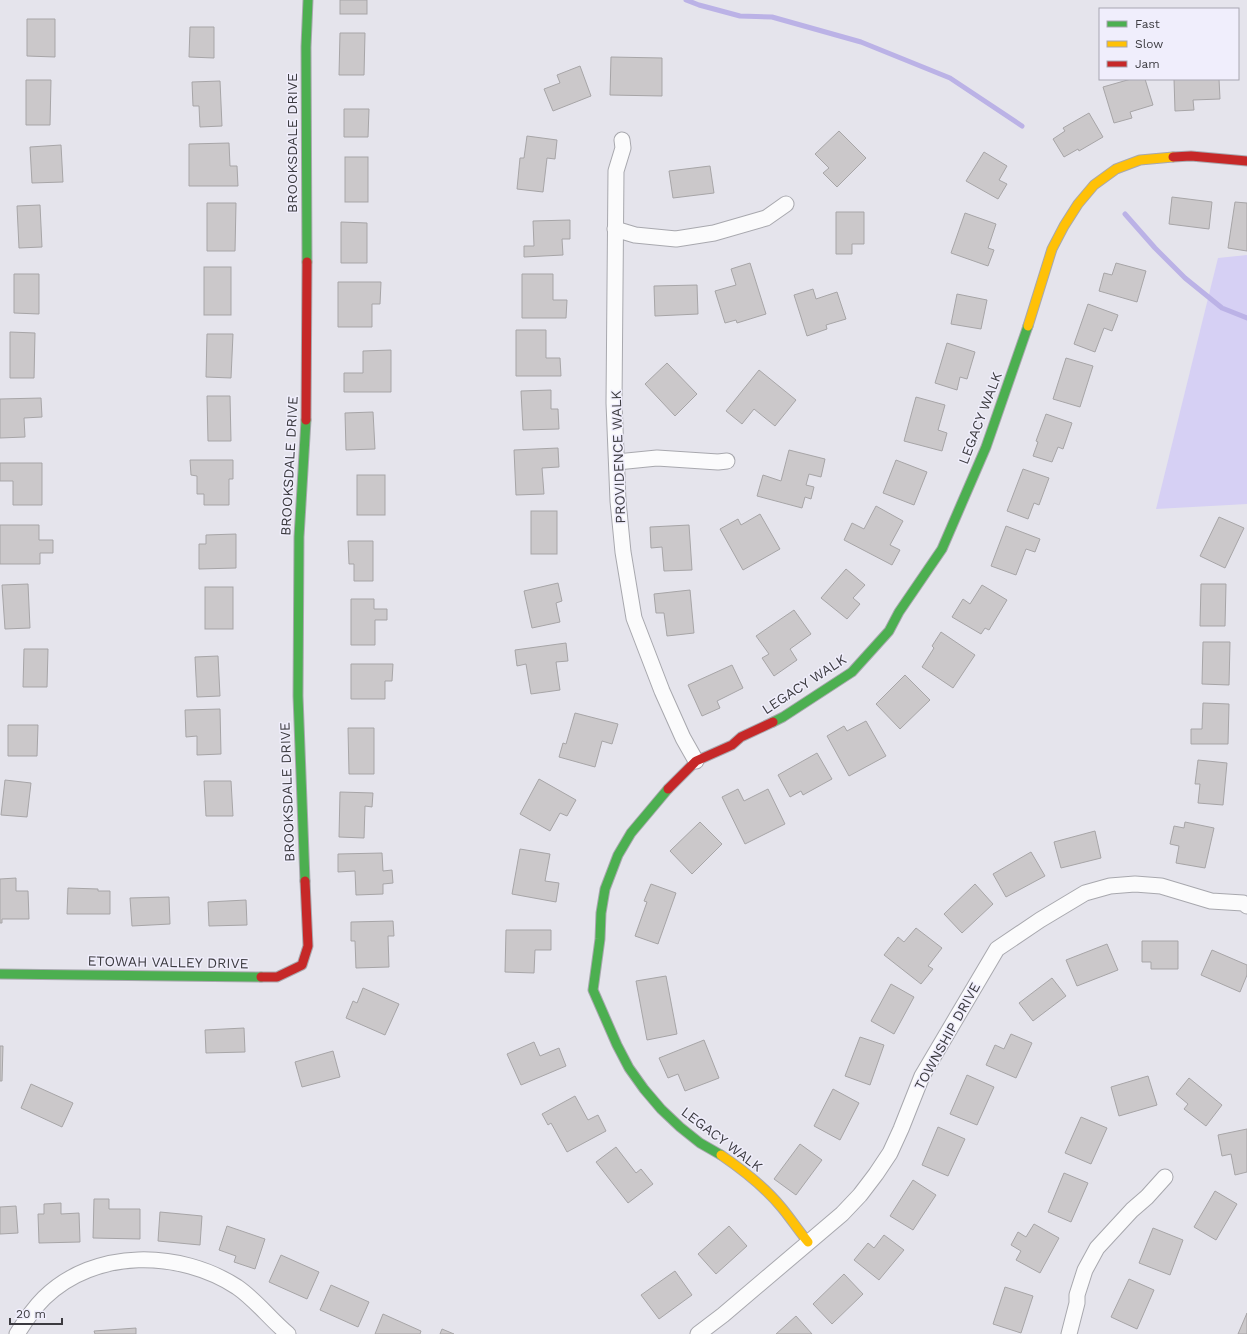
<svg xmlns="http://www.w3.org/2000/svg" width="1247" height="1334" font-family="'Work Sans',sans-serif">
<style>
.green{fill:#d6d0f4}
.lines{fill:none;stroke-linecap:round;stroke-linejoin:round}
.stream{stroke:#bbb2e6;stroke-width:5}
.building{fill:#cbc8ca;stroke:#a7a5a7}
.street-casing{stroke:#a8a8ae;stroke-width:17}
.fast-casing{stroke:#a8a8ae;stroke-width:11}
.slow-casing{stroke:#a8a8ae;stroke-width:11}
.jam-casing{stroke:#a8a8ae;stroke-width:11}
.street{stroke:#fbfbfc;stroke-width:15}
.fast{stroke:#4caf50;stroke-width:9}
.slow{stroke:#ffc107;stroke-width:9}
.jam{stroke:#c62828;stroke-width:9}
.labels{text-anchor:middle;stroke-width:3;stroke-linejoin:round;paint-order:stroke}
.street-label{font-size:14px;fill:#3c3b40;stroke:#f0eefc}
</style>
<rect width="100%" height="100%" fill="#e5e4ec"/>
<polygon class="green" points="1247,255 1247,504 1156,509 1218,258"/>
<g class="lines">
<g class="stream">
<polyline points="686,0 699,5 740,16 772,17 861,42 950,78 1022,126"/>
<polyline points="1125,214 1155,248 1185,278 1222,308 1247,318"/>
</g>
</g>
<g class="building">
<rect x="340" y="0" width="27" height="14"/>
<polygon points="27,19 55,19 55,57 27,56"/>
<polygon points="190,27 214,27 214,58 189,57"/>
<polygon points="340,33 365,33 364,75 339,75"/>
<polygon points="611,57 662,58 662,96 610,95"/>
<polygon points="580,66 591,96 553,111 544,89 560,83 557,75"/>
<polygon points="1131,79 1145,79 1153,105 1130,112 1132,118 1114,123 1103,87"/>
<polygon points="1174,79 1219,79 1220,99 1193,100 1194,110 1175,111"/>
<polygon points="26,80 51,80 50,125 26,125"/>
<polygon points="220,81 222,126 200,127 199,106 193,106 192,82"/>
<polygon points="344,109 369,109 368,137 344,137"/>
<polygon points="1089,113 1103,137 1079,151 1078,149 1064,157 1053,139 1065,131 1063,128"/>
<polygon points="839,131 866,158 837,187 823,173 829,168 815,154"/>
<polygon points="527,136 557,140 555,159 547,158 543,192 517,189 520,158 524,158"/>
<polygon points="229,143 230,166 237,166 238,186 189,186 189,144"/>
<polygon points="61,145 63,182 32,183 30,147"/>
<polygon points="984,152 1007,166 999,180 1007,184 998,199 966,181"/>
<rect x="345" y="157" width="23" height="45"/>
<polygon points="710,166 714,193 673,198 669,171"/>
<polygon points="1172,197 1212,202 1209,229 1169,224"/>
<polygon points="1235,202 1247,203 1247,251 1228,248"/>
<polygon points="207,203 236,203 235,251 207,251"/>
<polygon points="40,205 42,247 19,248 17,206"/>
<polygon points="836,212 864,212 864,244 852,244 852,254 836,254"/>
<polygon points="965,213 996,224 988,248 994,250 988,266 951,253"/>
<polygon points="570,220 570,239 562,239 563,255 524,257 524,246 534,246 533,221"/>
<polygon points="341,222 367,223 367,263 341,263"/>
<polygon points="750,263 766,314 737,323 736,320 725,323 715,291 736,285 731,269"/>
<polygon points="1116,263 1146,271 1137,302 1099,291 1104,273 1112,275"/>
<rect x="204" y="267" width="27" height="48"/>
<polygon points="14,274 39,274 39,314 14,313"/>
<polygon points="522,274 553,274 553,300 567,300 566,318 522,318"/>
<polygon points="338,282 381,282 380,304 372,304 372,327 338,327"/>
<polygon points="697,285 698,314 655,316 654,286"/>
<polygon points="813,289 816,299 837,292 846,319 826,325 827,329 807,336 794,295"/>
<polygon points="957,294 987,300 981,329 951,324"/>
<polygon points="1088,304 1118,315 1112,331 1104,328 1095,352 1074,344"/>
<polygon points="516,330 546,330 546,358 560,358 561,376 516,376"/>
<polygon points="10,332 35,333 34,378 10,378"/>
<polygon points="207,334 233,334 231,378 206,377"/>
<polygon points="947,343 975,352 967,379 960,377 957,390 935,383"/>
<polygon points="391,350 391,392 344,392 344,373 363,373 363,351"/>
<polygon points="1066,358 1093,366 1080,407 1053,399"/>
<polygon points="667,363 697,394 675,416 645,384"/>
<polygon points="759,370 796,400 775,426 754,409 742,424 726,411"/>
<polygon points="551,390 551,409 558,409 559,429 523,430 521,391"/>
<polygon points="207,396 230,396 231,441 208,441"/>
<polygon points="916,397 945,405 938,430 947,433 942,451 904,441"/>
<polygon points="41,398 42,417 24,418 25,437 0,438 0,399"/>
<polygon points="373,412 375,449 346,450 345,413"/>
<polygon points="1046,414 1072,423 1063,449 1058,447 1052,462 1033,456 1038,442 1036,441"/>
<polygon points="558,448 559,467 542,468 544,494 516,495 514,450"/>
<polygon points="789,450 825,459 821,477 809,474 806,485 814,487 811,499 805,497 802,508 757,496 763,475 781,481"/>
<polygon points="190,460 233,460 233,479 229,479 229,505 204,505 204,494 197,494 197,476 191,475"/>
<polygon points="896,460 927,472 914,505 883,493"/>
<polygon points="0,463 42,463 42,505 13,505 13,481 0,481"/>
<polygon points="1023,469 1049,478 1039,505 1034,503 1028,519 1007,511"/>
<rect x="357" y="475" width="28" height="40"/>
<polygon points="876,506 903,521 890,545 900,550 892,565 844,540 852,523 864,529"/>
<rect x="531" y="511" width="26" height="43"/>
<polygon points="760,514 780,549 743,570 720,529 738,519 741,525"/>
<polygon points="1219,517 1244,528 1225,568 1200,556"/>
<polygon points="0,525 39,525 39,540 53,540 53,553 40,553 40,564 0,564"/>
<polygon points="689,525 692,570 664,571 662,547 651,548 650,527"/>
<polygon points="1006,526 1040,539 1035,552 1026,549 1016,575 991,566"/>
<polygon points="236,534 236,568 199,569 199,544 206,544 206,535"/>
<polygon points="348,541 373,541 373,581 354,581 354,564 349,564"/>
<polygon points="846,569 865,585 853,598 860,604 847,619 821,598"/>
<polygon points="558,583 562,601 556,603 560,622 532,628 524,591"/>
<polygon points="28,584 30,628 5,629 2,585"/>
<polygon points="1201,584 1226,584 1225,626 1200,626"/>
<polygon points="982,585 1007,600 989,630 985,628 981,634 952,617 963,599 970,604"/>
<rect x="205" y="587" width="28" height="42"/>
<polygon points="690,590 694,633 667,636 664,613 656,613 654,594"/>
<polygon points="351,599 374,599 374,609 387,609 387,620 375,620 375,645 351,645"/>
<polygon points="794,610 811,634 790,649 797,660 774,676 762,658 769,654 756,636"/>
<polygon points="941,632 975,655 953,688 922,667 934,648 932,646"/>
<polygon points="1203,642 1230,642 1229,685 1202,684"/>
<polygon points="566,643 568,661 556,662 560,690 531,694 526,664 517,666 515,650"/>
<polygon points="24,649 48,649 47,687 23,687"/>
<polygon points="218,656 220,696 197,697 195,657"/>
<polygon points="351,664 393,664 392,681 385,681 385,699 351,699"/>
<polygon points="732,665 743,688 717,701 720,708 702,716 688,685"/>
<polygon points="905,675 930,700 900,729 876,704"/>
<polygon points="1203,703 1229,704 1228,744 1191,744 1191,729 1202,729"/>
<polygon points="220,709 221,754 197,755 197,736 186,737 185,710"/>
<polygon points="575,713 618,724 612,744 602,741 595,767 559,757 563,743 566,744"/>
<polygon points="866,721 886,756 849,776 827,736 844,726 847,731"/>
<polygon points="8,725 38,725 37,756 8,756"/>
<polygon points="348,728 374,728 374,774 349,774"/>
<polygon points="817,753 832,779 803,795 801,791 790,797 778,775"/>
<polygon points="1198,760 1227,763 1223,805 1198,803 1200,784 1195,784"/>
<polygon points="539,779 576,800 567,816 560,813 550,831 520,814"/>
<polygon points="5,780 31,783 27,817 1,815"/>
<polygon points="204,781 231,781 233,816 206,816"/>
<polygon points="738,789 744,801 768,789 785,824 745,844 722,797"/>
<polygon points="340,792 373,793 372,807 365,806 364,838 339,837"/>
<polygon points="700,822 722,844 692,874 670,851"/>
<polygon points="1185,822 1214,828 1205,868 1176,863 1179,846 1170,844 1174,826 1184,828"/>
<polygon points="1095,831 1101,858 1061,868 1054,842"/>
<polygon points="520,849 550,854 545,881 559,883 556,902 512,894"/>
<polygon points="1031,852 1045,876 1006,897 993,874"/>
<polygon points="382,853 383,871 392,870 393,883 383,884 383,894 356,895 355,871 338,872 338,854"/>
<polygon points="16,878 16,891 28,891 29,919 2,919 2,923 0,923 0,879"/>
<polygon points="651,884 676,893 658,944 635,936 647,902 644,901"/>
<polygon points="975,884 993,904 962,933 944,914"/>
<polygon points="68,888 98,889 98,891 110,891 110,914 67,914"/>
<polygon points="169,897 170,924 132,926 130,898"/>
<polygon points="246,900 247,925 209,926 208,902"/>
<polygon points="393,921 394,936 388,936 389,967 356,968 355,941 351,941 351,922"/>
<polygon points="916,928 942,948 928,966 933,969 921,984 884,955 898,937 904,942"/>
<polygon points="506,930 551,930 551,950 535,950 534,973 505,972"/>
<polygon points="1142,941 1178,941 1178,969 1151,969 1151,962 1142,962"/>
<polygon points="1107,944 1118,970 1077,986 1066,960"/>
<polygon points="1212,950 1247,965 1247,975 1240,992 1201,975"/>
<polygon points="666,976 677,1034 647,1040 636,981"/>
<polygon points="1052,978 1066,996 1033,1021 1019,1003"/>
<polygon points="891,984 914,997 894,1034 871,1021"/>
<polygon points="363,988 399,1004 385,1035 346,1018 353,1001 357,1003"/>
<polygon points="244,1028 245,1052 206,1053 205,1030"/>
<polygon points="1011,1034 1032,1043 1016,1078 986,1065 995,1045 1004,1049"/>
<polygon points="860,1037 884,1045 870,1085 845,1076"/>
<polygon points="704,1040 719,1078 685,1091 678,1074 668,1078 659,1058"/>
<polygon points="534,1042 540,1056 559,1048 566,1066 521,1085 507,1054"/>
<polygon points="0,1046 3,1046 2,1081 0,1081"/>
<polygon points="333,1051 340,1077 302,1087 295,1062"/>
<polygon points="967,1075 994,1087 977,1125 950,1114"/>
<polygon points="1148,1076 1157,1105 1119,1116 1111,1087"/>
<polygon points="1189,1078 1222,1105 1206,1126 1184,1109 1188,1104 1176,1094"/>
<polygon points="31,1084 73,1103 62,1127 21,1108"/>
<polygon points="833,1089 859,1103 840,1140 814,1126"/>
<polygon points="575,1096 588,1120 598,1115 606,1131 567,1152 551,1123 548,1125 542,1114"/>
<polygon points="1081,1117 1107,1128 1091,1164 1065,1153"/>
<polygon points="938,1127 965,1139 948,1176 922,1165"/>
<polygon points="1247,1129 1247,1172 1235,1175 1231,1154 1222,1156 1218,1135"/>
<polygon points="800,1144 822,1160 796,1195 774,1179"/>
<polygon points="616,1147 636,1173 641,1169 653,1184 628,1203 596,1162"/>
<polygon points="1064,1173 1088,1183 1071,1222 1048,1212"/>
<polygon points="913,1180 936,1195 913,1230 890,1216"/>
<polygon points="1215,1191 1237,1204 1216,1240 1194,1227"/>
<polygon points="94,1199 109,1199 109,1209 140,1209 140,1239 93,1238"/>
<polygon points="61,1203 61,1214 79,1213 80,1242 39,1243 38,1214 44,1214 44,1204"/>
<polygon points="16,1206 18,1233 0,1234 0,1207"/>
<polygon points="160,1212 202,1216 200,1245 158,1241"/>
<polygon points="1034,1224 1059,1238 1040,1273 1016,1260 1021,1251 1011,1245 1018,1232 1026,1237"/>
<polygon points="227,1226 265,1239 255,1269 234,1262 236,1256 219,1250"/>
<polygon points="729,1226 747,1246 716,1274 698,1254"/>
<polygon points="1153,1228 1183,1240 1170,1275 1139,1263"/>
<polygon points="884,1235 904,1250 879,1280 854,1260 868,1243 874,1248"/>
<polygon points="281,1255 319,1272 307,1299 269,1282"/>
<polygon points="675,1271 692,1295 659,1319 641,1295"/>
<polygon points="844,1274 863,1294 832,1324 813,1304"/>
<polygon points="1129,1279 1154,1290 1137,1329 1111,1317"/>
<polygon points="331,1285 369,1302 358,1327 320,1310"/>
<polygon points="1005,1287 1033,1296 1021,1333 993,1324"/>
<polygon points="1247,1313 1247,1334 1238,1334"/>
<polygon points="383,1314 421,1331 420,1334 375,1334"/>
<polygon points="796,1316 812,1334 776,1334"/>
<polygon points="136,1328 136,1334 95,1334 94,1331"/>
<polygon points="442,1329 454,1334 440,1334"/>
</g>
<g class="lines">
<g class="street-casing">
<g id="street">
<polyline points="622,140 623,148 616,171 614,403 618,501 623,552 634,618 662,691 683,738 696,761"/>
<polyline points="615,229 635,235 676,239 714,233 766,218 786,204"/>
<polyline points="617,462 657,458 718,462 727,461"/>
<path d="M17 1334C25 1321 34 1308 44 1298 95 1248 180 1250 237 1287 256 1300 270 1319 288 1334"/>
<polyline points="698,1334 723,1315 842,1214 860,1195 876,1174 890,1153 901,1129 922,1076 997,949 1040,920 1085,893 1110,886 1135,884 1161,886 1211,901 1243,903 1247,906"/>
<polyline points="1069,1334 1077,1303 1077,1295 1085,1270 1097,1248 1132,1210 1147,1197 1165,1177"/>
</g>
</g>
<g class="fast-casing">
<g id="fast">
<polyline points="307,262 306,47 308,0"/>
<polyline points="773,722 783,717 852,672 889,631 899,612 942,549 986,447 1028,326"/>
<polyline points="668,789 631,833 618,855 605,889 601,913 600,939 593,990 617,1045 629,1068 644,1089 661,1109 680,1127 700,1143 721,1155"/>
<polyline points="305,881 298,696 299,537 306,420"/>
<polyline points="0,974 261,977"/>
</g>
</g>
<g class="slow-casing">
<g id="slow">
<polyline points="1028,326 1052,249 1064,226 1078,204 1094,185 1116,169 1140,160 1173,157"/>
<path d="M721 1155C743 1170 765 1187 782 1208 791 1219 799 1231 808 1242"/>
</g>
</g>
<g class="jam-casing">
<g id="jam">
<polyline points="1173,157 1191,156 1247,161"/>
<polyline points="306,420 307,262"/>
<polyline points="668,789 696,761 732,745 741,737 773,722"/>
<polyline points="261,977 277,977 302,965 308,946 305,881"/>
</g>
</g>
<use href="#street" class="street"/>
<use href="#fast" class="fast"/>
<use href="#slow" class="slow"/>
<use href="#jam" class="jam"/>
</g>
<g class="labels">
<g class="street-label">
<text transform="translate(292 143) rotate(-90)" y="5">BROOKSDALE DRIVE</text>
<text transform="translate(980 418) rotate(-69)" y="5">LEGACY WALK</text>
<text transform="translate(618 457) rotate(-92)" y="5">PROVIDENCE WALK</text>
<text transform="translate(289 466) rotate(-87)" y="5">BROOKSDALE DRIVE</text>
<text transform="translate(804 684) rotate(-33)" y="5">LEGACY WALK</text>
<text transform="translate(287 792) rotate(-92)" y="5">BROOKSDALE DRIVE</text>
<text transform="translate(168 962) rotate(1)" y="5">ETOWAH VALLEY DRIVE</text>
<text transform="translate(947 1036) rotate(-61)" y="5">TOWNSHIP DRIVE</text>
<text transform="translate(722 1139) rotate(37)" y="5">LEGACY WALK</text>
</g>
</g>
<rect x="1099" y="8" width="140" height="72" fill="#f0eefc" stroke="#a8a6b1"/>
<rect x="1107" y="21" width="20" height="6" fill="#4caf50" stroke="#a8a6b1"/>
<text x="1135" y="28" font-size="12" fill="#3c3b40">Fast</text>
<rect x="1107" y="41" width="20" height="6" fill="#ffc107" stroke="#a8a6b1"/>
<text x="1135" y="48" font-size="12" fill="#3c3b40">Slow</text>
<rect x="1107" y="61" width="20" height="6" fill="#c62828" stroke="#a8a6b1"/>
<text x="1135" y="68" font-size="12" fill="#3c3b40">Jam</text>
<path d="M10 1318v6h52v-6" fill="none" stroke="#3c3b40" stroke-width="2"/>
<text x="16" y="1318" font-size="12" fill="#3c3b40" stroke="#f0eefc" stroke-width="3" paint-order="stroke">20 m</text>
</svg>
